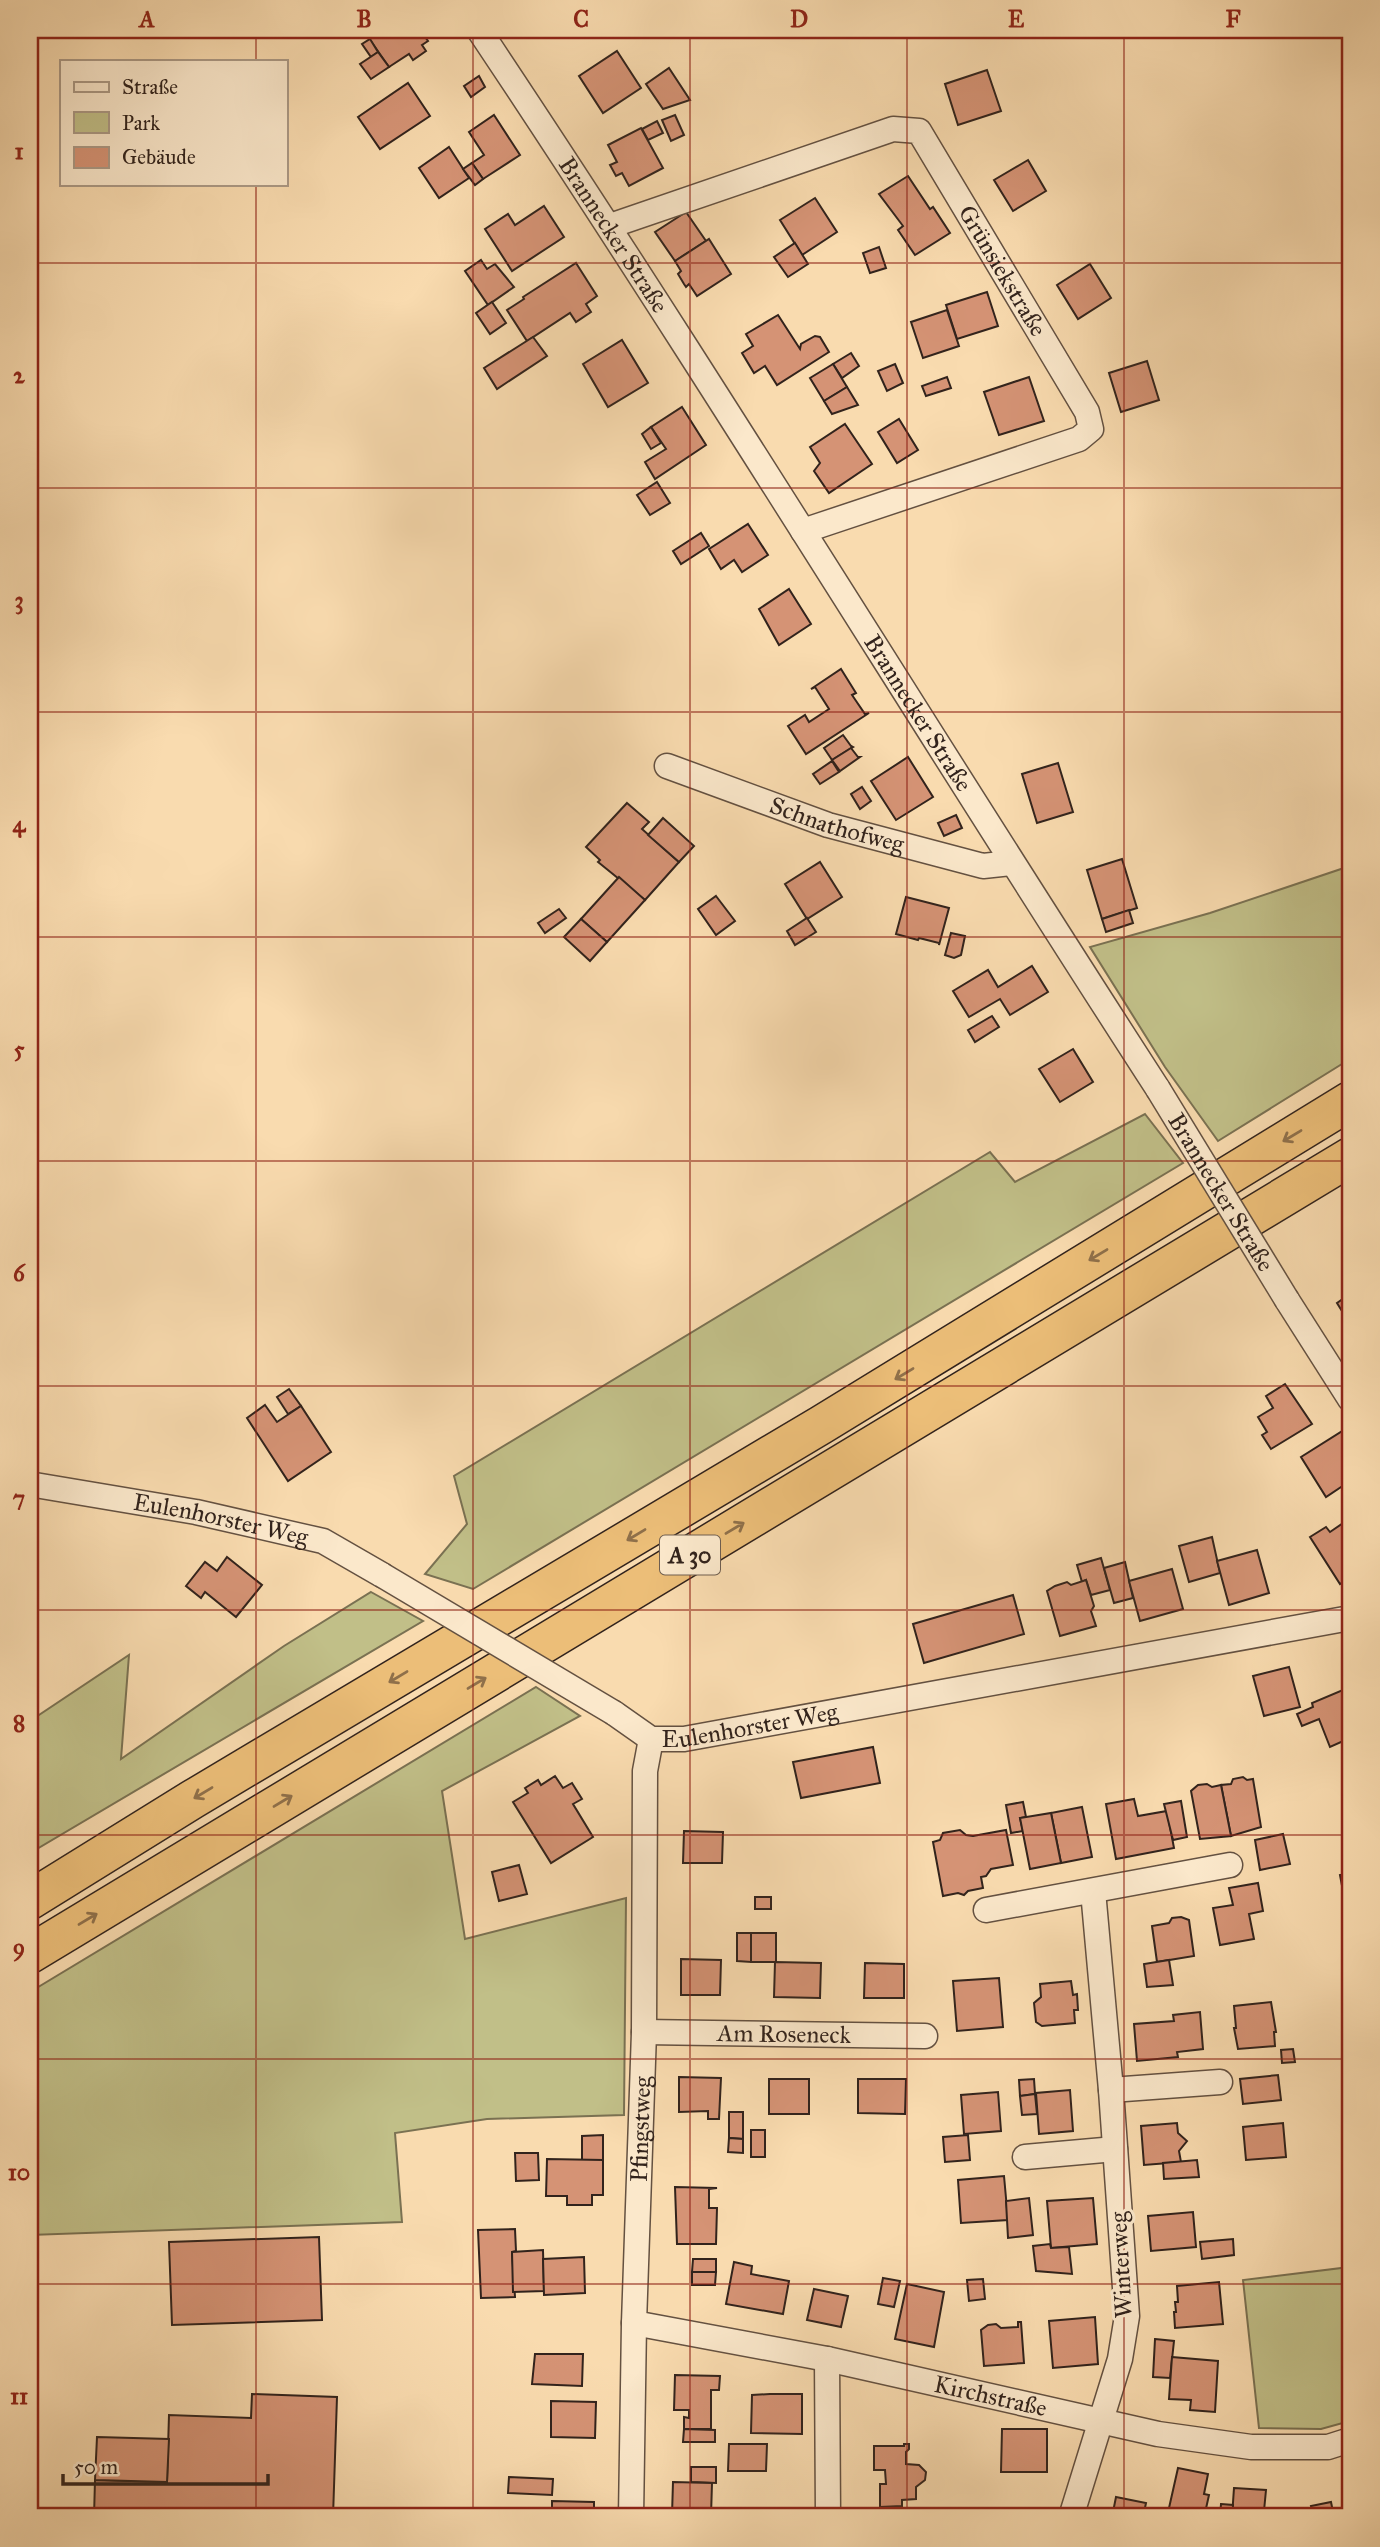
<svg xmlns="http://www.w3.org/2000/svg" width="1380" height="2547" font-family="'IM FELL Great Primer',serif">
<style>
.green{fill:#c1bf88;stroke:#7a7152;stroke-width:2}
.building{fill:#d59375;stroke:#32231c;stroke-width:2}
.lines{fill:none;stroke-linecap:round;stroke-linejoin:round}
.street-casing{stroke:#645141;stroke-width:27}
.highway-casing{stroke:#32231c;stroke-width:41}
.street{stroke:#fbe8cb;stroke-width:24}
.highway{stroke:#ecbe78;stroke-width:38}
.street-bridge-casing{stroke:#645141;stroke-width:27;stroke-linecap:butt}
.street-bridge{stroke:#fbe8cb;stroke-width:24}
.oneway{stroke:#8f704a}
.grid{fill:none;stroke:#8f2418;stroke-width:2;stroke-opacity:0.55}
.labels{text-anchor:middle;stroke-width:6;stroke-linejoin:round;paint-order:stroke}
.shield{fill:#fbe8cb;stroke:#6e5e50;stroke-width:2}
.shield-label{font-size:23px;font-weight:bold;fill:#32231c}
.street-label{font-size:24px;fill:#32231c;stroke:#fbe8cb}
.neatline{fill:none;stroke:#8f2418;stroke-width:2.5}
.grid-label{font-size:23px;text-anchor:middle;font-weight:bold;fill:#8f2418}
</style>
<rect width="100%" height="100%" fill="#f9dbaf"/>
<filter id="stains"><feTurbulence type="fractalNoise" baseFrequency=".00286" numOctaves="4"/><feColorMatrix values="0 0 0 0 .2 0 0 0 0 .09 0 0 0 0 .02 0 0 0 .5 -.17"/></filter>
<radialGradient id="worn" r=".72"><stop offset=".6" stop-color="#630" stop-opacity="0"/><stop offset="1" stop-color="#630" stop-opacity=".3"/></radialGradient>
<g class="green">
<polygon points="1350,866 1350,1059 1218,1141 1165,1067 1090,947 1210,913"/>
<polygon points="1145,1114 1183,1163 473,1589 425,1574 467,1524 454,1476 990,1152 1015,1182"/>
<polygon points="371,1592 423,1621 30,1853 30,1721 129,1655 121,1759 284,1646"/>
<polygon points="536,1687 580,1716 442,1791 465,1939 626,1898 624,2115 487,2119 395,2133 402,2222 30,2235 30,1992"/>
<polygon points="1350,2267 1350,2421 1321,2429 1259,2428 1243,2280"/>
</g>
<g class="building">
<polygon points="380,30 420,30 428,41 422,45 426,51 413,60 409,54 389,67 368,37"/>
<polygon points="370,39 378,52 371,57 362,44"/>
<polygon points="617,51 641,88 603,113 579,76"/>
<polygon points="378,52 389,67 371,79 360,64"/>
<polygon points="669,68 690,100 663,109 646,84"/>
<polygon points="987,70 1001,111 958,125 945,84"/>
<polygon points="479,76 485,87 471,97 464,86"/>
<polygon points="408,83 430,116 380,149 358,117"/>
<polygon points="494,115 520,155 483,179 472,163 484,155 469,132"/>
<polygon points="675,115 684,135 671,141 662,120"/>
<polygon points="657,121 663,133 648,140 642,129"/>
<polygon points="641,128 663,168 629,186 622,173 616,176 610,165 617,162 608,145"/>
<polygon points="449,147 469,178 439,198 419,168"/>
<polygon points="1028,160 1046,191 1013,211 994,180"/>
<polygon points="472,163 483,179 475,185 463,169"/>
<polygon points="908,176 930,209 933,207 950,233 915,255 898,230 903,226 879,194"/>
<polygon points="815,198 837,232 802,255 780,220"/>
<polygon points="544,206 564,237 512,271 485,229 508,214 515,225"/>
<polygon points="686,212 706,241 675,261 655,232"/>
<polygon points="709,239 731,274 697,296 689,284 686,287 684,284 678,274 681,271 675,261"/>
<polygon points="795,243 808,264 788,277 774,257"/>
<polygon points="879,247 886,268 870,273 863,253"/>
<polygon points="481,260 487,269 495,264 514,287 488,305 465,271"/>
<polygon points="576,263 597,296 586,304 591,312 576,322 570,313 527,341 507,310 524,299 523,297"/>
<polygon points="1090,264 1111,298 1078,319 1057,285"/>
<polygon points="987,292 998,326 957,339 946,305"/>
<polygon points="492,302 506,323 490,334 476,313"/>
<polygon points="947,310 959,346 923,358 911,322"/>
<polygon points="778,315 800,349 801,344 815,336 820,337 829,352 777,385 765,366 754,373 742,353 753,346 746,334"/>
<polygon points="533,337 547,356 497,389 484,368"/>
<polygon points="622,340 648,383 608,407 583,364"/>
<polygon points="851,353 859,366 842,378 833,364"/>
<polygon points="1147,361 1159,400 1121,412 1109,373"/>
<polygon points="833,364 847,387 824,401 810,378"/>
<polygon points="895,364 903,383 887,391 878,371"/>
<polygon points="947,377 951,388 926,396 922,386"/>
<polygon points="1029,377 1044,421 999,435 984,392"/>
<polygon points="847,387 858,405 832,414 824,401"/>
<polygon points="682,407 706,445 655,479 645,462 666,449 651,427"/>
<polygon points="899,419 918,450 897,463 878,432"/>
<polygon points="845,424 872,464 829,493 814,471 820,463 810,447"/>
<polygon points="651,427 661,443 651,449 642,434"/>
<polygon points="657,482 670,503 650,515 637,495"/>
<polygon points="748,524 768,555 742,572 734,560 721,569 709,549"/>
<polygon points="701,533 709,546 681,564 673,551"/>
<polygon points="789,589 811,624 779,645 759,609"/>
<polygon points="841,669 856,693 852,695 865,714 869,713 806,754 788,726 805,715 809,722 829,709 815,687 811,689"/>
<polygon points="843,735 851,746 853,747 832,760 824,748"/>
<polygon points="851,748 858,757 860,757 840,771 832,760"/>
<polygon points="908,757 933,797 896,820 871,781"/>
<polygon points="832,761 839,772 820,784 813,774"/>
<polygon points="1058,763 1073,812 1037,823 1022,774"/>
<polygon points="862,787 871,801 860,809 851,794"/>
<polygon points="627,803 649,822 642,829 679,862 645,900 598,862 600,860 586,847"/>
<polygon points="956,815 962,828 944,836 938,823"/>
<polygon points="663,818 694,846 679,862 648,835"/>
<polygon points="1122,859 1137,908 1102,919 1087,870"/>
<polygon points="820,862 842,897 807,919 785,884"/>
<polygon points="619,877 645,900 607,942 581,919"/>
<polygon points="716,896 735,921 716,935 698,909"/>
<polygon points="906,897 949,908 939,945 939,943 919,938 918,940 896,934"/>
<polygon points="559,909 566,918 545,933 538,923"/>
<polygon points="1129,910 1133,923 1106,932 1102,919"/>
<polygon points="807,918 816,932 795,945 787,931"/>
<polygon points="581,919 607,942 590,961 564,937"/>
<polygon points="951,933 965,936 961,955 954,958 945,955"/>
<polygon points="1032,966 1048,992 1010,1015 1000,999 969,1017 953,991 988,970 998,987"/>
<polygon points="992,1016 999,1027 975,1042 968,1030"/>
<polygon points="1073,1049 1093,1082 1060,1102 1039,1069"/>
<polygon points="1350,1294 1350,1324 1337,1303"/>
<polygon points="1285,1384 1312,1424 1271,1449 1262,1435 1267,1432 1258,1417 1273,1408 1266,1396"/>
<polygon points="289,1389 301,1406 288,1414 277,1397"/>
<polygon points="265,1405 277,1422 301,1406 331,1452 288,1481 247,1418"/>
<polygon points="1344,1430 1350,1440 1350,1481 1326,1497 1301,1457"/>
<polygon points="1350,1512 1350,1577 1340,1584 1310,1537 1326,1527 1330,1532 1349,1519 1346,1515"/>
<polygon points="1212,1537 1220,1573 1189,1582 1179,1546"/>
<polygon points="1257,1550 1269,1593 1229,1605 1217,1561"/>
<polygon points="227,1557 262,1585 236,1617 205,1592 201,1598 186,1586 205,1562 217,1571"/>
<polygon points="1101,1558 1110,1590 1091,1595 1086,1580 1082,1582 1077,1565"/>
<polygon points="1125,1562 1133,1598 1114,1603 1104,1568"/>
<polygon points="1172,1569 1183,1609 1140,1621 1129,1581"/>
<polygon points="1086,1580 1094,1606 1091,1611 1096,1626 1060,1636 1047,1591 1055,1586 1067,1582 1071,1585"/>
<polygon points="1013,1595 1024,1634 924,1663 913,1624"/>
<polygon points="1289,1667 1300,1707 1264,1716 1253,1676"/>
<polygon points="1350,1687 1350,1738 1330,1747 1319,1719 1302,1726 1297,1714 1313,1707 1312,1703"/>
<polygon points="873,1747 880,1783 801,1798 793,1762"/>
<polygon points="555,1776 563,1788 572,1783 582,1799 573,1804 593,1837 551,1863 513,1802 528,1793 525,1788 538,1780 541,1785"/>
<polygon points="1243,1777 1247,1780 1253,1779 1261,1827 1231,1836 1221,1785 1231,1784 1233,1779"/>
<polygon points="1207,1784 1212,1787 1221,1785 1231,1836 1200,1839 1191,1791 1198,1785"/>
<polygon points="1134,1799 1138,1816 1167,1811 1174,1848 1116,1859 1106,1804"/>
<polygon points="1181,1801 1187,1837 1173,1840 1164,1804"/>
<polygon points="1023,1802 1026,1817 1020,1818 1023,1831 1011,1833 1006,1805"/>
<polygon points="1082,1807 1092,1857 1061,1863 1051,1813"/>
<polygon points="1051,1813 1061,1863 1030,1869 1020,1818"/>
<polygon points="960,1830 966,1835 973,1836 1006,1830 1013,1865 991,1869 986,1876 981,1877 983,1888 968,1891 964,1895 958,1893 943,1896 933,1842 940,1840 943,1833"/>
<polygon points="684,1831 723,1832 722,1863 683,1863"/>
<polygon points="1283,1834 1290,1864 1260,1870 1255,1840"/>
<polygon points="1350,1862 1350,1929 1340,1875 1346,1874 1343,1864"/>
<polygon points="519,1865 527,1894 499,1901 492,1872"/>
<polygon points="1258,1883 1263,1911 1249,1914 1254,1939 1220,1945 1213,1908 1233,1905 1229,1888"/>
<rect x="755" y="1897" width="16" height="12"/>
<polygon points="1181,1917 1189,1920 1194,1956 1157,1962 1152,1926 1169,1923 1172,1918"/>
<polygon points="737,1933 751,1933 751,1962 737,1961"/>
<rect x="751" y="1933" width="25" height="29"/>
<polygon points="681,1959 721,1960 720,1995 681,1995"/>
<polygon points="1169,1960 1173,1985 1147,1987 1144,1964"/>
<polygon points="775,1962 821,1963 820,1998 774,1997"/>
<polygon points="865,1963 904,1964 904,1998 864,1998"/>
<polygon points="999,1978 1003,2027 957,2031 953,1981"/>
<polygon points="1071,1981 1073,1995 1077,1994 1078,2010 1074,2010 1075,2023 1042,2026 1036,2022 1034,2003 1041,1997 1040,1984"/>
<polygon points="1271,2002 1276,2032 1274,2032 1275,2046 1238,2049 1234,2028 1236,2028 1234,2006"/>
<polygon points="1200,2012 1203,2049 1177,2052 1178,2057 1137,2061 1134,2024 1174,2021 1173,2015"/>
<polygon points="1293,2049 1295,2062 1282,2063 1281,2050"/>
<polygon points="1278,2075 1281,2100 1243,2104 1240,2079"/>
<polygon points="679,2077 721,2078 719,2119 708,2119 708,2111 679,2112"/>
<rect x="769" y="2079" width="40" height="35"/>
<polygon points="858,2079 906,2079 905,2114 858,2113"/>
<polygon points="1034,2079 1035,2094 1020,2096 1019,2080"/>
<polygon points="1070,2090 1073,2131 1039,2134 1036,2093"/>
<polygon points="998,2092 1001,2131 964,2134 961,2095"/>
<polygon points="1035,2094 1037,2114 1022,2115 1020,2096"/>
<polygon points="729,2112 743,2112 743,2139 729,2138"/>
<polygon points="1177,2123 1178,2133 1187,2141 1179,2151 1181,2162 1144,2165 1141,2126"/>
<polygon points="1283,2123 1286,2157 1246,2160 1243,2127"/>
<rect x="751" y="2130" width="14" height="27"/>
<polygon points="603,2135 603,2160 582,2160 582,2136"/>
<polygon points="968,2135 970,2160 945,2162 943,2137"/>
<polygon points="729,2138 743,2139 743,2153 728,2152"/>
<polygon points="515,2153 538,2153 539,2180 516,2181"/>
<polygon points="547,2159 603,2160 603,2195 592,2195 592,2205 567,2205 567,2196 546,2196"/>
<polygon points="1197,2160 1199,2177 1164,2179 1163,2163"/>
<polygon points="1004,2176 1008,2220 961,2223 958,2180"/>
<polygon points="675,2187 717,2188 709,2189 709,2208 717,2208 716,2244 677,2244"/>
<polygon points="1029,2198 1033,2235 1008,2238 1006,2201"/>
<polygon points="1093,2198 1097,2244 1051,2248 1047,2201"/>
<polygon points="1193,2212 1196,2247 1151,2251 1148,2216"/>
<polygon points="515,2229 516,2251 512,2252 515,2297 481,2298 478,2230"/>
<polygon points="319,2237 322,2320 172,2325 169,2242"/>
<polygon points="1233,2239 1234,2255 1202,2259 1200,2242"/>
<polygon points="1050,2244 1051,2248 1069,2247 1072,2274 1036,2271 1033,2246"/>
<polygon points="543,2250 544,2291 513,2292 512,2252"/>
<polygon points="584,2257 585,2293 544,2295 543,2259"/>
<polygon points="693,2259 716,2259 716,2272 692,2272"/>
<polygon points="734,2262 752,2266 751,2274 789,2281 783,2314 726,2304"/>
<polygon points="692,2272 716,2272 715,2285 692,2285"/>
<polygon points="883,2278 900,2281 894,2307 878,2304"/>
<polygon points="983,2279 985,2299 969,2301 967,2280"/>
<polygon points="1219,2282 1223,2324 1175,2328 1174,2312 1176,2312 1175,2302 1178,2302 1177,2286"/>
<polygon points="907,2284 944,2292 934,2347 895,2339"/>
<polygon points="814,2289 848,2296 841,2327 807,2320"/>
<polygon points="1095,2317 1098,2364 1053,2368 1049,2321"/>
<polygon points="1018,2322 1021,2322 1024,2363 984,2366 981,2330 988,2325 996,2324 1001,2328 1018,2327"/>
<polygon points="1155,2339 1174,2341 1170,2378 1153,2377"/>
<polygon points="535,2354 583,2354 582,2386 532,2384"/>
<polygon points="1172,2357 1218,2361 1215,2412 1190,2410 1191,2400 1169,2399"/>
<polygon points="675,2375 720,2376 719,2390 711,2390 711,2429 684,2429 684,2417 689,2418 689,2410 674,2410"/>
<polygon points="252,2394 337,2397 333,2517 94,2517 95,2480 167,2482 169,2415 251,2418"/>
<polygon points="770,2394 802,2394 802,2434 751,2433 752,2395"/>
<polygon points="551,2401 596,2402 595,2438 551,2437"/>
<polygon points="684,2429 715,2430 715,2442 683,2442"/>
<polygon points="1002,2429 1047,2429 1047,2472 1001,2472"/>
<polygon points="97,2437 169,2439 167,2482 95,2480"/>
<polygon points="729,2444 767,2444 766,2471 728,2471"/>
<polygon points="904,2444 909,2444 909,2449 906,2452 906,2464 919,2465 926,2472 925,2480 916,2487 916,2499 902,2500 902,2506 880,2507 880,2484 886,2484 885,2470 874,2470 874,2446 904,2446"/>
<polygon points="691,2467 716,2467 716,2483 691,2482"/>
<polygon points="1178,2468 1208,2474 1204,2494 1209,2495 1205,2513 1201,2512 1200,2515 1169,2508"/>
<polygon points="509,2477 553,2479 552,2495 508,2493"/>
<polygon points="673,2482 712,2483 711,2516 672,2515"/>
<polygon points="1234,2488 1266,2490 1264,2511 1268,2517 1232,2517"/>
<polygon points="1116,2497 1146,2503 1143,2517 1112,2517"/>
<polygon points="552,2501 594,2502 594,2517 552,2517"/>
<polygon points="1331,2502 1334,2517 1296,2517 1295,2514 1312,2510 1311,2506"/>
<polygon points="1221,2504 1233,2505 1232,2517 1220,2517"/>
</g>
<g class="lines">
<g class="street-casing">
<g id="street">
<path id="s1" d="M479 30C712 379 930 737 1158 1089"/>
<path id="s2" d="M610 226 893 129 919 131 1087 412 1091 429 1079 439 803 531"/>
<path id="s3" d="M667 766 828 825 983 866 1011 863"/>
<polyline points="1287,1300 1350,1399"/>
<path id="s4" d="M35 1485 196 1512 323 1541 382 1575"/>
<path id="s5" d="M614 1713 651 1739H684L1350 1618"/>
<polyline points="986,1910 1230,1865"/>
<path id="s6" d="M644 2032 925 2036"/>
<polyline points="1111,2090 1220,2082"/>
<polyline points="1025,2157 1115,2149"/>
<path id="s7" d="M634 2323 827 2359 1158 2434 1251 2447H1328L1350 2440"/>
<polyline points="827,2359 828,2517"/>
<path id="s8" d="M631 2517 634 2323 644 2032 645 1771 651 1739"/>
<polyline points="1071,2517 1120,2359 1127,2316 1111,2090 1093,1891"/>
</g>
</g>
<g class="highway-casing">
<g id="highway">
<polyline points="30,1900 193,1799 821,1425 1350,1101"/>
<polyline points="30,1954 1350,1157"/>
</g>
</g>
<use href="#street" class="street"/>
<use href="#highway" class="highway"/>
<g class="street-bridge-casing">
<g id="street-bridge">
<path id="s9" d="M1158 1089 1287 1300"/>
<polyline points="382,1575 614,1713"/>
</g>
</g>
<use href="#street-bridge" class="street-bridge"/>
</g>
<defs><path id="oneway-shaft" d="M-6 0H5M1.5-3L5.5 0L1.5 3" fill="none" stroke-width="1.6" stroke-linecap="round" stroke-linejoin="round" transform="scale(1.75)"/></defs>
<g class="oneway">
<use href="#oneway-shaft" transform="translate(1292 1136) rotate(149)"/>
<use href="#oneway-shaft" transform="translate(1098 1255) rotate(149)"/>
<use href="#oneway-shaft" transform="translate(904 1374) rotate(149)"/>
<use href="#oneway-shaft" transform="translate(735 1528) rotate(-31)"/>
<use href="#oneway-shaft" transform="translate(636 1535) rotate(149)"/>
<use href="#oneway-shaft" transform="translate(398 1677) rotate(149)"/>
<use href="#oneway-shaft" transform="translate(477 1683) rotate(-31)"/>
<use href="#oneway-shaft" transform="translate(203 1793) rotate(149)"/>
<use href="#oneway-shaft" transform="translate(283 1801) rotate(-31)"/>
<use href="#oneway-shaft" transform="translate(88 1919) rotate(-31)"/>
</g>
<path class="grid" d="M256 30V61M473 30V2517M690 30V2517M907 30V2517M1124 30V2517M256 184V2517M30 263H1350M30 488H1350M30 712H1350M30 937H1350M30 1161H1350M30 1386H1350M30 1610H1350M30 1835H1350M30 2059H1350M30 2284H1350"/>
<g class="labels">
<rect class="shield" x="660" y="1535.5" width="60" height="39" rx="5"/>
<g class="shield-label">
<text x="690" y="1563">A 30</text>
</g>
<g class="street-label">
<text dy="8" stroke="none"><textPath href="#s1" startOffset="245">Brannecker Straße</textPath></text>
<text dy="8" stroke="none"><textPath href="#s2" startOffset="488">Grünsiekstraße</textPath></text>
<text dy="8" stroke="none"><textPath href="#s1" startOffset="812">Brannecker Straße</textPath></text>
<text dy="8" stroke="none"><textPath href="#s3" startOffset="180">Schnathofweg</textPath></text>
<text dy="8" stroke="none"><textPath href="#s9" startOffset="121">Brannecker Straße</textPath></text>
<text dy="8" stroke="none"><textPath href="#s4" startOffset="189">Eulenhorster Weg</textPath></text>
<text dy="8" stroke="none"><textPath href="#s5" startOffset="145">Eulenhorster Weg</textPath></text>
<text dy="8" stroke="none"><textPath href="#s6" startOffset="140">Am Roseneck</textPath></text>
<text dy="8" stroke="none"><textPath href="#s8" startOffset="388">Pfingstweg</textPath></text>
<text transform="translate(1121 2265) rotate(-93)" y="8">Winterweg</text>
<text dy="8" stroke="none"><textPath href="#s7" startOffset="364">Kirchstraße</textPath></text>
</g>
</g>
<rect width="1380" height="2547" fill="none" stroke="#f9dbaf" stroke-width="77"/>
<rect x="60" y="60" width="228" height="126" fill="#fbe8cb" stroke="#ab9985" stroke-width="2"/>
<rect x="74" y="82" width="35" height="10" fill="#fbe8cb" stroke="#ab9985" stroke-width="2"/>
<text x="122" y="94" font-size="21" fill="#32231c">Straße</text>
<rect x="74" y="112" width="35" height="21" fill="#c1bf88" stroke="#ab9985" stroke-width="2"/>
<text x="122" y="130" font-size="21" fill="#32231c">Park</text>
<rect x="74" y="147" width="35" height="21" fill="#d59375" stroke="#ab9985" stroke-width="2"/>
<text x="122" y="164" font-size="21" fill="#32231c">Gebäude</text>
<path d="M63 2474v10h205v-10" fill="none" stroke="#32231c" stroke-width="3.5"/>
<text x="74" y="2474" font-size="21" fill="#32231c" stroke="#fbe8cb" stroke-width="5" paint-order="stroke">50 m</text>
<rect x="38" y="38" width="1304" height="2470" class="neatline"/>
<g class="grid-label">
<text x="147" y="27">A</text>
<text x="364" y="27">B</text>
<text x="581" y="27">C</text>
<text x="799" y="27">D</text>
<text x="1016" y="27">E</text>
<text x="1233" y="27">F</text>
<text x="19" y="159">1</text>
<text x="19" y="383">2</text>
<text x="19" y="608">3</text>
<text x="19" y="832">4</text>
<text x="19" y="1057">5</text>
<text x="19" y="1281">6</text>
<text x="19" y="1506">7</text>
<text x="19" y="1731">8</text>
<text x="19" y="1955">9</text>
<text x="19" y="2180">10</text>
<text x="19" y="2404">11</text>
</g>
<rect width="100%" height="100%" filter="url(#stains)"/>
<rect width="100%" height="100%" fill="url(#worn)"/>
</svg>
